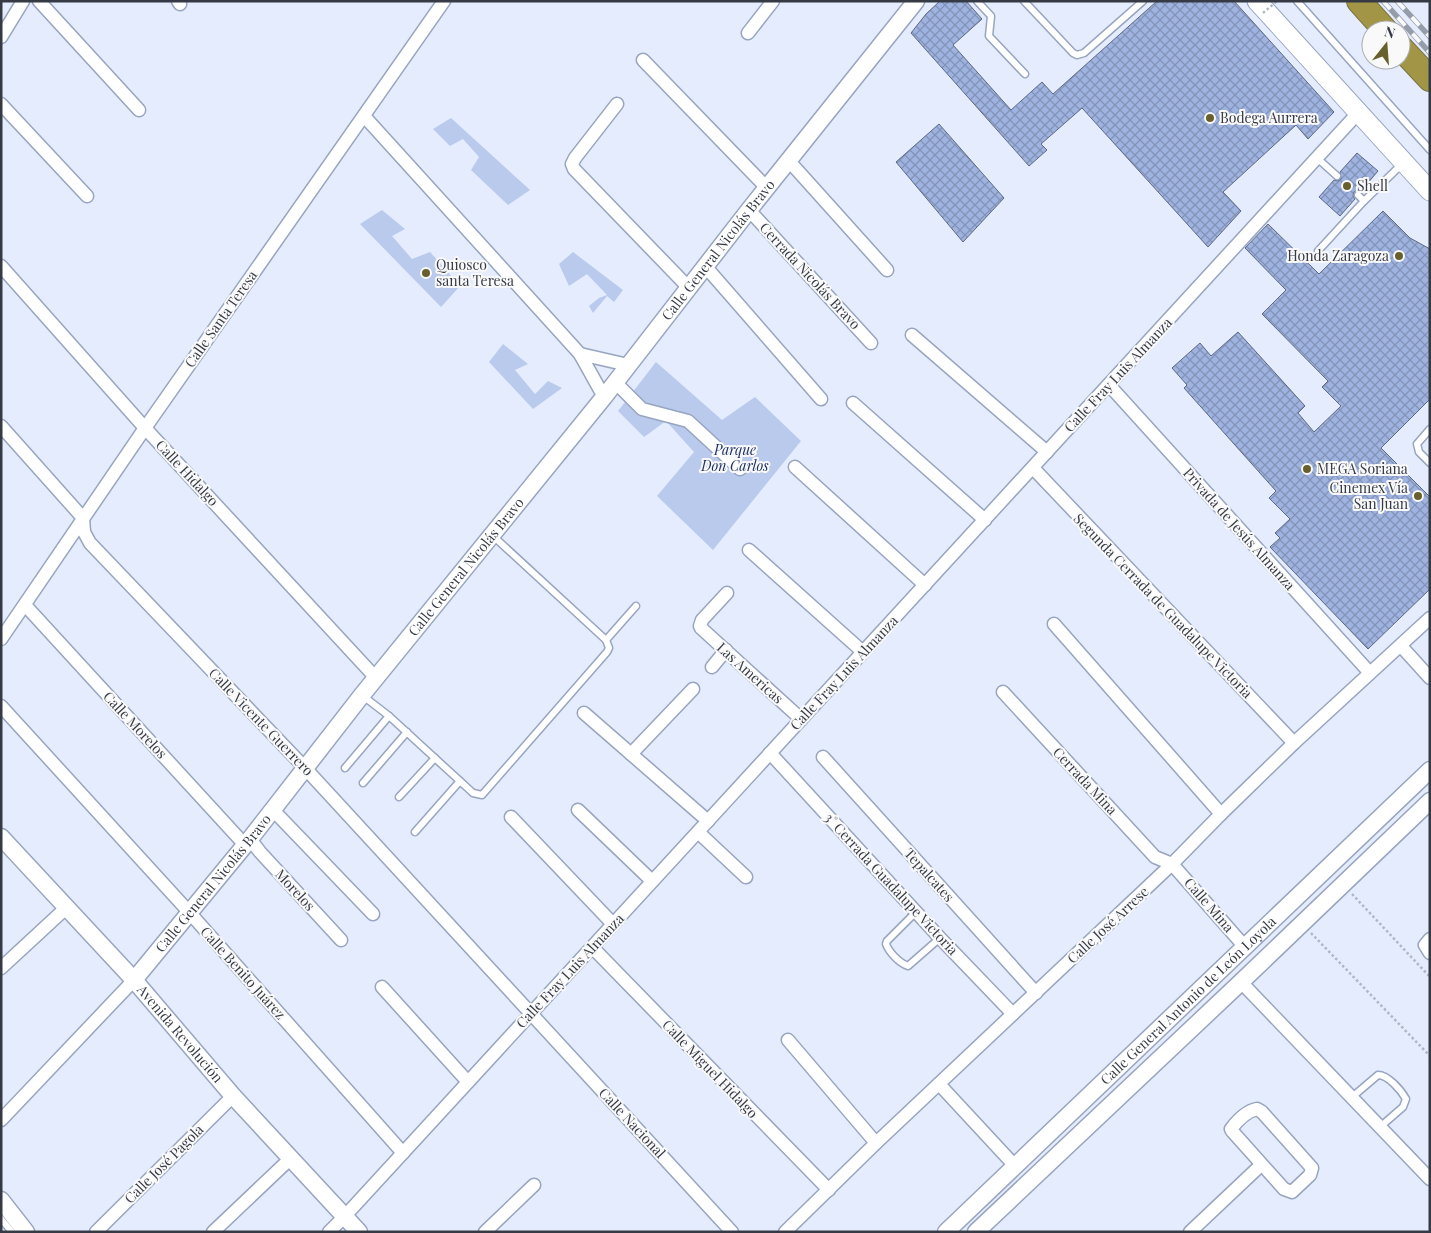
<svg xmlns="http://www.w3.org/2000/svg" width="1431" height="1233" font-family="'Playfair Display',serif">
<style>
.park{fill:#b9caed}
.building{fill:url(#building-cross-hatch);stroke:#5d6882}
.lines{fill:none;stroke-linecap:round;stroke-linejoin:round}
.service-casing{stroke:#98a5c0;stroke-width:9}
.minor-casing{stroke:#98a5c0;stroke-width:15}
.tertiary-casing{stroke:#98a5c0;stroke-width:19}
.secondary-casing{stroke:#98a5c0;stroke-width:21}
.motorway-casing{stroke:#7c7545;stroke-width:26}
.path{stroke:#afb7c6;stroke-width:2.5;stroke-dasharray:2.5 2.5;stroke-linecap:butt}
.service{stroke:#fff;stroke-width:6}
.minor{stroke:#fff;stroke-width:12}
.tertiary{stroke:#fff;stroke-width:16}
.secondary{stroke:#fff;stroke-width:19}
.motorway{stroke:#a29545;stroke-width:24}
.rail-casing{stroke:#959caa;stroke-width:5.5}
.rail{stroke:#f9f9f9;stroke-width:4;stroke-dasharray:11;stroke-linecap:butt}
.path-bridge{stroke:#afb7c6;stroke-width:2.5;stroke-dasharray:2.5 2.5;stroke-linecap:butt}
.poi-dot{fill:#67602c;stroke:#f9f9f9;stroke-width:2}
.labels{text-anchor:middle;stroke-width:4;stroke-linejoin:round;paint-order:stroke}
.poi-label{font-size:14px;fill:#353a45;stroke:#f9f9f9;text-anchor:start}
.street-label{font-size:14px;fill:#353a45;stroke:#f9f9f9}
.park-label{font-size:14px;font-style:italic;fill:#1d3167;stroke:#f9f9f9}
</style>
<defs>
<pattern id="building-cross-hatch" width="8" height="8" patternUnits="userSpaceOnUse" patternTransform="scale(1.25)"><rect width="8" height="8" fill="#9fb3e0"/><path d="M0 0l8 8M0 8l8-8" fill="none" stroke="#8293b7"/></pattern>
</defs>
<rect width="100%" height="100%" fill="#e4ecfe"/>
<g class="park">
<polygon points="451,118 530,190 508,205 471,170 479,157 463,139 450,146 433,129"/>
<polygon points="382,210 405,229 392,236 412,259 430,252 460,286 441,307 360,224"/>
<polygon points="573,252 623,290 614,302 607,296 593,313 589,306 599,298 607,295 587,274 569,286 559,264"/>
<polygon points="503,344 528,364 515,370 535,394 548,381 562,388 533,409 489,362"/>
<polygon points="656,362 722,420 755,397 801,441 713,550 657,496 694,452 666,421 644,437 618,411"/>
</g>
<g class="building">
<polygon points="940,1 966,1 982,19 953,45 1011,110 1042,82 1053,94 1157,1 1234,1 1334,112 1308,139 1296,125 1223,192 1241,211 1208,247 1082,108 1041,144 1047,150 1029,166 911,33 926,14"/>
<polygon points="939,124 1004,198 963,242 896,162"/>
<polygon points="1357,153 1378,171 1361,191 1357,190 1354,192 1353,196 1355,199 1340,216 1319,197 1334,180 1338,181 1341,179 1340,172"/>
<polygon points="1383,211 1410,238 1430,249 1430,399 1381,448 1430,497 1430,589 1368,649 1270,547 1280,538 1275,533 1290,519 1269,498 1276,491 1184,388 1187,385 1172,368 1200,343 1211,356 1238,332 1305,406 1298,413 1314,432 1341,406 1322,387 1328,381 1262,314 1286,290 1245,248 1268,224 1319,274"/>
</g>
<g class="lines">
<g class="service-casing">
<g id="service">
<polyline points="977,1 991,16 989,36 1025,74"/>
<polyline points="1024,1 1073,53 1077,55 1084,53 1143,1"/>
<polyline points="1297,1 1430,150"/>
<polyline points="1317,158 1337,176"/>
<polyline points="1358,195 1364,201 1402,164"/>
<polyline points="1318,251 1364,201"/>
<polyline points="1430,429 1417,444 1419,452 1430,463"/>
<polyline points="606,640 636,606"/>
<polyline points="363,696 389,716 473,793 482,795 607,652 609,648 606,640 492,535"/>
<polyline points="345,768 389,716"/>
<polyline points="363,783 407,732"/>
<polyline points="399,797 435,758"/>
<polyline points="415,832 460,781"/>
<path d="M916 912 887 941 886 944C889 952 899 963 908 966L940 938"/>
<path d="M1351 1098 1378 1075C1388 1075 1401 1090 1406 1099L1403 1107 1380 1127"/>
<polyline points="1,1219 12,1232"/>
</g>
</g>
<g class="minor-casing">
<g id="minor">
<polyline points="39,1 139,110"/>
<polyline points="178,1 180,4"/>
<polyline points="748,33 773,1"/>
<polyline points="1,37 23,1"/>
<polyline points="643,60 767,188"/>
<polyline points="1,104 87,196"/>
<polyline points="617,104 575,158 572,164 574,169 689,288"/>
<polyline points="364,116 580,354 604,397"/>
<polyline points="789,161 887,270"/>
<polyline points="749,210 871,343"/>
<polyline points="1,266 145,428 376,678"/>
<polyline points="705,266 821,399"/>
<polyline points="912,335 1047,452"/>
<polyline points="580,354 628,365"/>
<polyline points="615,382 642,409 688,421 740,469"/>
<polyline points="1109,385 1370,673"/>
<polyline points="853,403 985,520"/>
<polyline points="1,426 83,518 84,532 90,543 305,768 732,1232"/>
<polyline points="795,467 925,585"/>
<polyline points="1033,468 1294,743"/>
<polyline points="749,550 863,652"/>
<polyline points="727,593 702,620 700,626 701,628 801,719"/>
<polyline points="25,605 245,845"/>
<polyline points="1054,624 1221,814"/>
<polyline points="1,639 145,428 444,1"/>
<polyline points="1401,646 1430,678"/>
<polyline points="712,667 726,650"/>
<polyline points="1003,692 1155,857 1172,864 1245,947"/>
<polyline points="1,706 189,912 403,1153"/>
<polyline points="584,713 708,821"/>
<polyline points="770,753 940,938 1013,1014"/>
<polyline points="631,754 693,689"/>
<polyline points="823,757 1036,993"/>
<polyline points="273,810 373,914"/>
<polyline points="578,810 652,881"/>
<polyline points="511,817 613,924"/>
<polyline points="698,832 746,877"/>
<polyline points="250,839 260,852 341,940"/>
<polyline points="1430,939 1425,945 1430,953"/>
<polyline points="592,947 829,1190"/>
<polyline points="1,968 66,908"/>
<polyline points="1241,982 1430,1179"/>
<polyline points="382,987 468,1082"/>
<polyline points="788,1040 876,1143"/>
<polyline points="939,1084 1015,1166"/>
<path d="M1257 1109 1262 1112 1312 1168 1310 1175 1292 1192 1284 1189 1232 1131 1231 1129C1237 1121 1247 1111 1257 1109Z"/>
<polyline points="1,1120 134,980"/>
<polyline points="96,1232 233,1096"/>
<polyline points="213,1232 291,1158"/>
<polyline points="329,1232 345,1216 1358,113"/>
<polyline points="485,1232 534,1185"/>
<polyline points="785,1232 876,1143 1172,864 1221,814 1294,743 1430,618"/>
<polyline points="1190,1232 1261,1165"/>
</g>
</g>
<g class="tertiary-casing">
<g id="tertiary">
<path id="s1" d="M1 837 134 980 233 1096 359 1232"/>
<path id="s2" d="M134 980 250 839 362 695 604 397 749 210 916 1"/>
<polyline points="1,1200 26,1232"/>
<path id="s3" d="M946 1232 1430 770"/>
<polyline points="976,1232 1241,982 1430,801"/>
</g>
</g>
<g class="secondary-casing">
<polyline id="secondary" points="1257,1 1430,191"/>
</g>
<g class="motorway-casing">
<g id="motorway">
<polyline points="1359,1 1385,30"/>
<polyline points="1401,48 1430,79"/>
</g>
</g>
<g class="path">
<polyline points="1352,894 1430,977"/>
<polyline points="1311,933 1430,1056"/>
</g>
<use href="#service" class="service"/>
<use href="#minor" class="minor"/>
<use href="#tertiary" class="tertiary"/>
<use href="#secondary" class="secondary"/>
<use href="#motorway" class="motorway"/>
<g class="rail-casing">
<g id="rail">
<polyline points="1383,1 1430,53"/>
<polyline points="1397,1 1430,37"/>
</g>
</g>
<use href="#rail" class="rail"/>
<polyline class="path-bridge" points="1263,13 1277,1"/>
</g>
<g class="poi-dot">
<circle cx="1210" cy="118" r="5"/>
<circle cx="1347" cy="186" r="5"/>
<circle cx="1399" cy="256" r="5"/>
<circle cx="426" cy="273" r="5"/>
<circle cx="1307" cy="469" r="5"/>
<circle cx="1418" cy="496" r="5"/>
</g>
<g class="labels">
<g class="poi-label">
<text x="1220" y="123">Bodega Aurrera</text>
<text x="1357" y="191">Shell</text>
<text x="1389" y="261" text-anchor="end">Honda Zaragoza</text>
<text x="436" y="270">Quiosco<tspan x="436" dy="16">santa Teresa</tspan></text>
<text x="1317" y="474">MEGA Soriana</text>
<text x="1408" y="493" text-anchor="end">Cinemex Vía<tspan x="1408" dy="16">San Juan</tspan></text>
</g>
<g class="street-label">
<text dy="5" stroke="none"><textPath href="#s2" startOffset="935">Calle General Nicolás Bravo</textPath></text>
<text transform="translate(810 276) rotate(47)" y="5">Cerrada Nicolás Bravo</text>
<text transform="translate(221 319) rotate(-55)" y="5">Calle Santa Teresa</text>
<text transform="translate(1118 375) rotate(-47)" y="5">Calle Fray Luis Almanza</text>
<text transform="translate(187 473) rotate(47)" y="5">Calle Hidalgo</text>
<text transform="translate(1239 529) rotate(48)" y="5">Privada de Jesús Almanza</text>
<text dy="5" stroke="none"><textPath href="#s2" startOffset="530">Calle General Nicolás Bravo</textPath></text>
<text transform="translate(1163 606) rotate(46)" y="5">Segunda Cerrada de Guadalupe Victoria</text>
<text transform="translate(750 673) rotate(42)" y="5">Las Americas</text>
<text transform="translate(844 673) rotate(-47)" y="5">Calle Fray Luis Almanza</text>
<text transform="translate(261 722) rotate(46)" y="5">Calle Vicente Guerrero</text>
<text transform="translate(135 725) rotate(47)" y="5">Calle Morelos</text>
<text transform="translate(1085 781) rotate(47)" y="5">Cerrada Mina</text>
<text transform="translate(929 875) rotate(48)" y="5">Tepalcates</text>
<text dy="5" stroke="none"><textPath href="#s2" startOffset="125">Calle General Nicolás Bravo</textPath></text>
<text transform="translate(891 884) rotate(47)" y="5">3˚ Cerrada Guadalupe Victoria</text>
<text transform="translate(295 890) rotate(47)" y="5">Morelos</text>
<text transform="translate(1209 905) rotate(49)" y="5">Calle Mina</text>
<text transform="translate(1108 925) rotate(-43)" y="5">Calle José Arrese</text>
<text transform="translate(570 971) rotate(-47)" y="5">Calle Fray Luis Almanza</text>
<text transform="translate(243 973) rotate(48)" y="5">Calle Benito Juárez</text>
<text dy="5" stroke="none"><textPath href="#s3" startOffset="335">Calle General Antonio de León Loyola</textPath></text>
<text dy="5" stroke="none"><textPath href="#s1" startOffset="266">Avenida Revolución</textPath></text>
<text transform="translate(710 1069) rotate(46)" y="5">Calle Miguel Hidalgo</text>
<text transform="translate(632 1123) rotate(47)" y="5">Calle Nacional</text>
<text transform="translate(164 1164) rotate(-45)" y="5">Calle José Pagola</text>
</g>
<g class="park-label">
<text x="735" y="455">Parque<tspan x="735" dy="16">Don Carlos</tspan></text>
</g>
</g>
<rect width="1431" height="1233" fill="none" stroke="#353a45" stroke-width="5"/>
<g transform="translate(1386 45) rotate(17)"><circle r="24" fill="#f9f9f9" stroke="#abadb1"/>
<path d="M0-4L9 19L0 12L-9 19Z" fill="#67602c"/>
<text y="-8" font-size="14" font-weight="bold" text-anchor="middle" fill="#353a45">N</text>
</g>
</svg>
